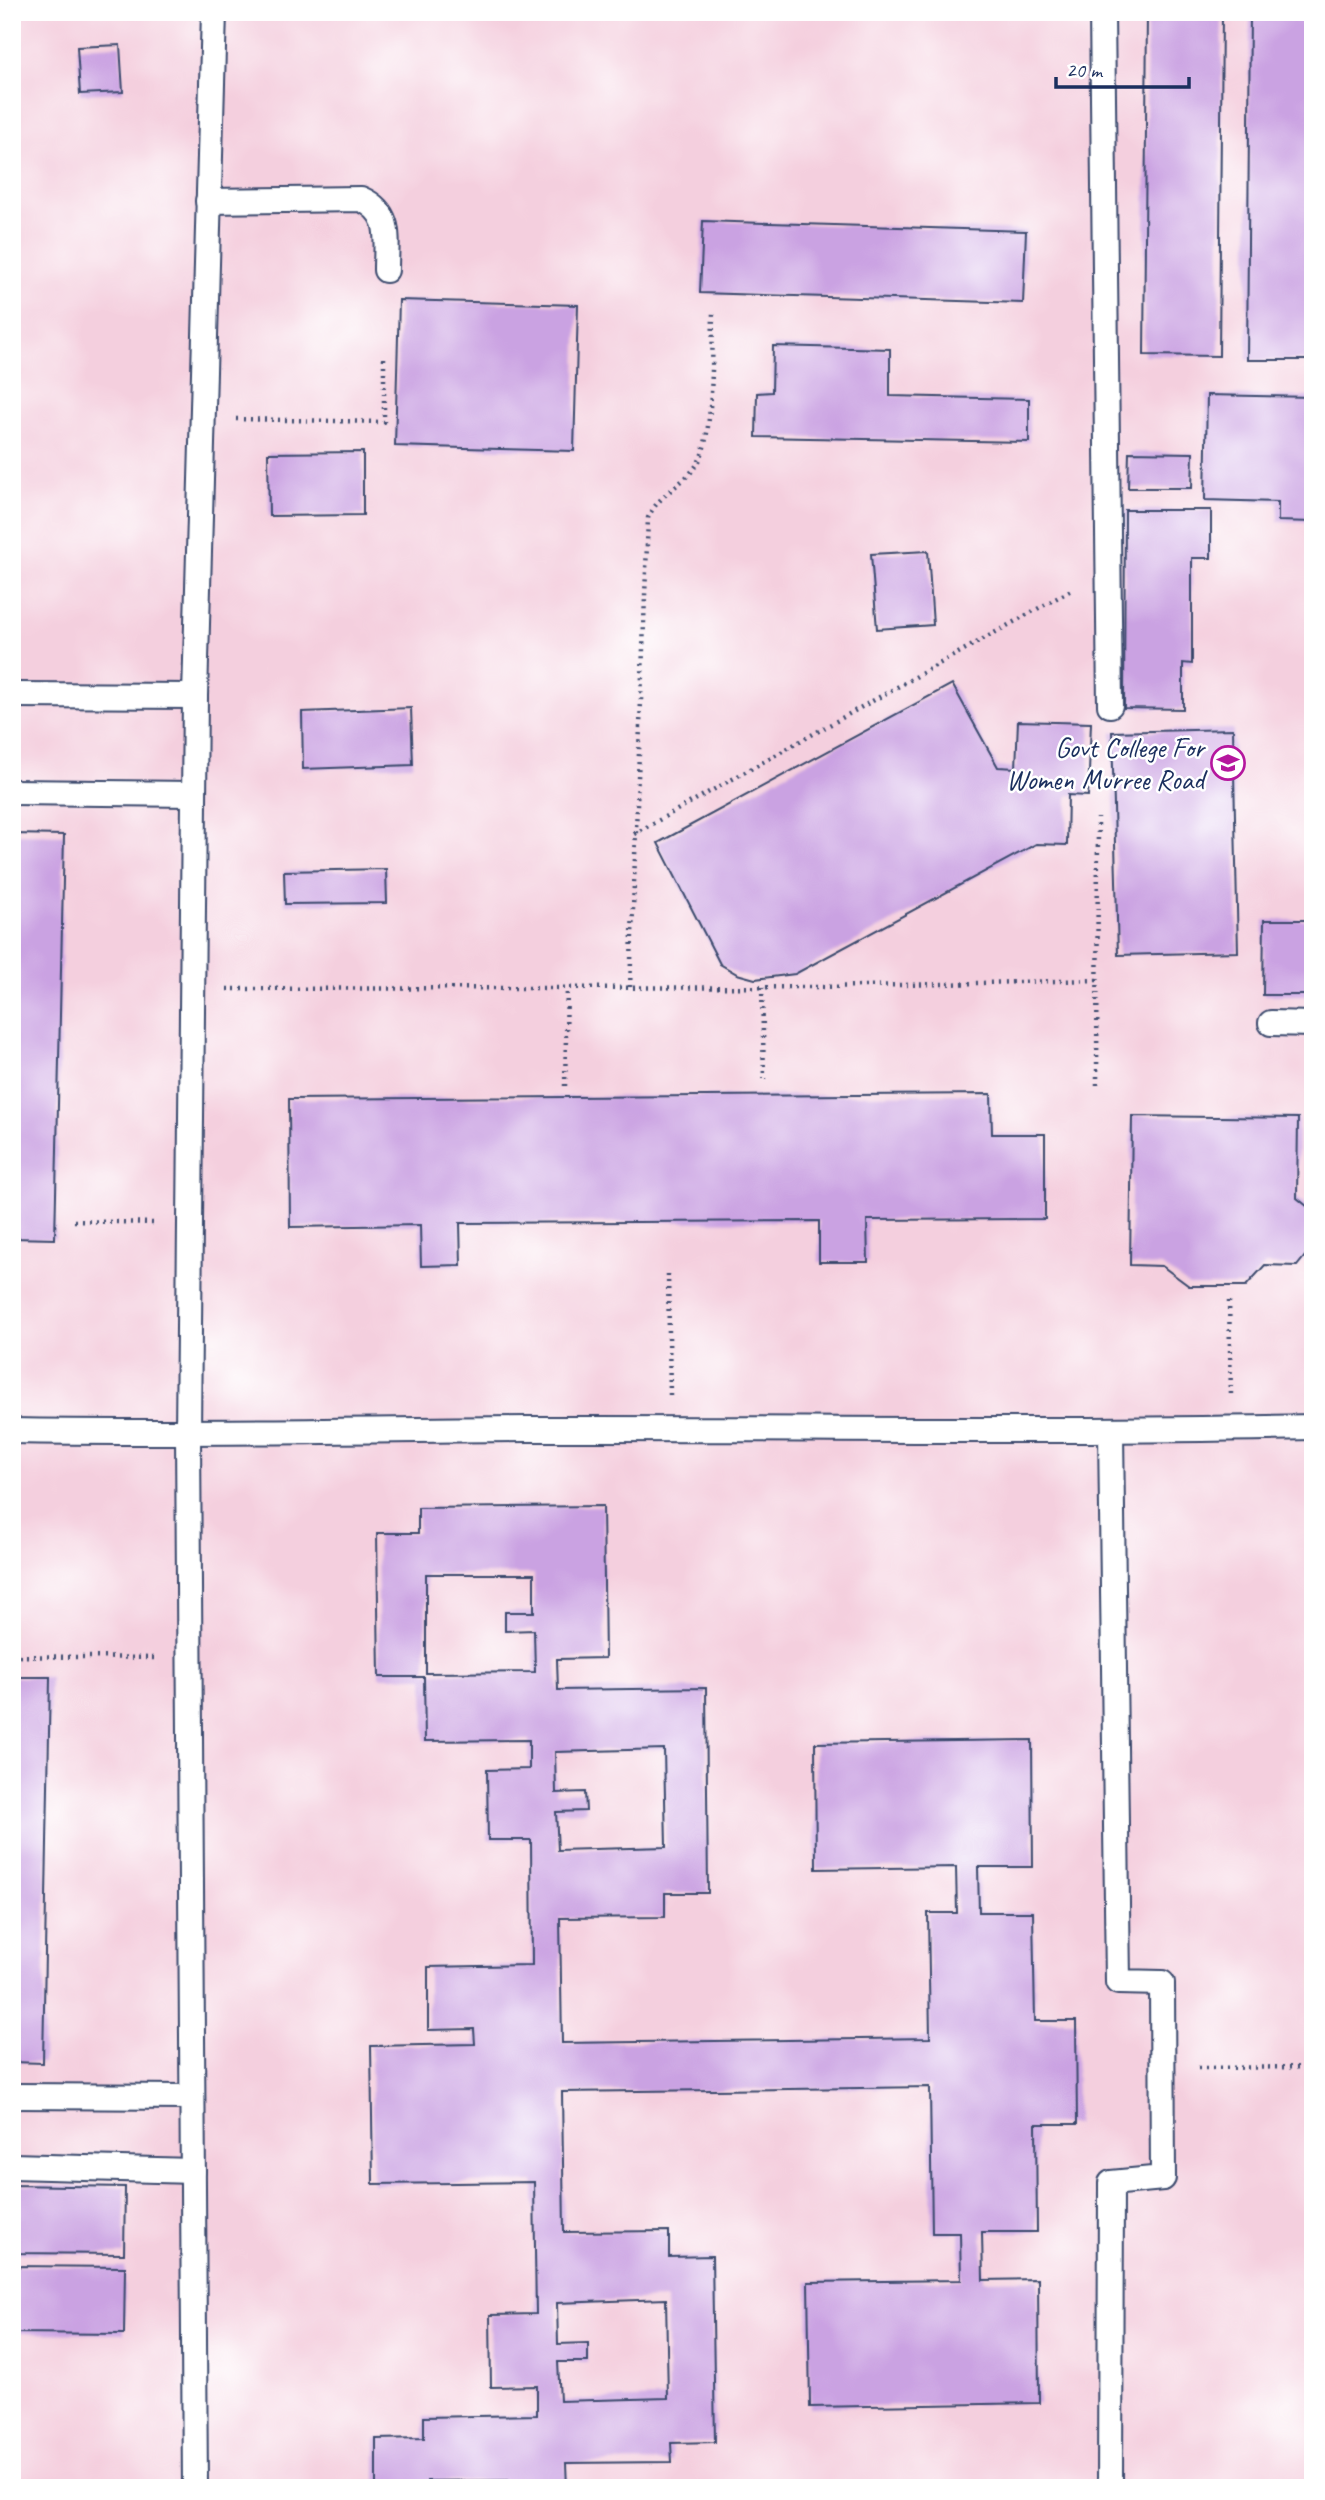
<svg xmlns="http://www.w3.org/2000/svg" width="1325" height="2500" font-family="Caveat,sans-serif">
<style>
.built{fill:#f4cfde}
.building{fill:#caa2e2;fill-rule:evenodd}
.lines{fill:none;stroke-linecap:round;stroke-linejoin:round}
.service-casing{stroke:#3a4a6d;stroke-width:28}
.path{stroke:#3a4a6d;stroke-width:4.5;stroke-dasharray:2 5;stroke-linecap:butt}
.service{stroke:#fff;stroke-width:24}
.labels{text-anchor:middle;stroke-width:5;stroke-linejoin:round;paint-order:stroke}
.poi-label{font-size:28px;fill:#1b2f5e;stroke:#fff;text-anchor:end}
</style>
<rect width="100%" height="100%" fill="#fff"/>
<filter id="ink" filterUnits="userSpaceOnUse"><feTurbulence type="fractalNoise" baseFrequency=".0143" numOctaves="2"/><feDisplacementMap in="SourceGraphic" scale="14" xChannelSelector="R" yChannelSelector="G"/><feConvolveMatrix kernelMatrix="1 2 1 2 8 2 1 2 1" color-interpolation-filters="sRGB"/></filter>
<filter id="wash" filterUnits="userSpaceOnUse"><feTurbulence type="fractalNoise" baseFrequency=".00686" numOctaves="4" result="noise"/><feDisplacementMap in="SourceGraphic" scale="28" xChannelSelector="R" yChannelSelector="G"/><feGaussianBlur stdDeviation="1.57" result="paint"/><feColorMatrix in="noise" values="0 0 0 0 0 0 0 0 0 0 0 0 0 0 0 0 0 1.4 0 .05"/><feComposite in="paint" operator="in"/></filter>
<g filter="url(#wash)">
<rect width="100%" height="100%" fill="#ebe2c2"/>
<rect class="built" x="12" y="12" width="1301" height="2476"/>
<g id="blocks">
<g class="building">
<polygon points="1147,12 1222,12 1219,356 1144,355"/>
<polygon points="1250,12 1313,12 1313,360 1247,360"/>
<polygon points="120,45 123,92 80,94 77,47"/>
<polygon points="703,221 1026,231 1023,303 700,293"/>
<polygon points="399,300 578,305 574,451 395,446"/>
<polygon points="773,346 890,349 890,396 1029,399 1029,442 756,437 757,393 772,392"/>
<polygon points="1207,395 1313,397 1313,522 1278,521 1278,502 1205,500"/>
<polygon points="363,452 363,515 269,516 268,453"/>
<polygon points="1129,452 1193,453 1192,488 1128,488"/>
<polygon points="1125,510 1211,510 1211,558 1192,558 1192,664 1183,663 1183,709 1124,708"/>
<polygon points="928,551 933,625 877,629 871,554"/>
<polygon points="952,684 998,767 1016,768 1018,721 1091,723 1088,796 1068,795 1067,845 1036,844 795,974 755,979 737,974 720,964 658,843"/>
<polygon points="411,708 413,765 303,769 302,712"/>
<polygon points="1233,729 1238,952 1118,955 1112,732"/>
<polygon points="12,834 64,835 55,1239 12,1238"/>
<polygon points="386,869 387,903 285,904 284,871"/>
<polygon points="1264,920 1313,920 1313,995 1263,995"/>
<polygon points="991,1094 992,1134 1045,1134 1045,1219 867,1220 868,1262 819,1262 819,1221 460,1223 461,1265 421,1266 420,1225 290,1227 289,1099"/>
<polygon points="1132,1116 1298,1118 1297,1198 1313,1211 1313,1246 1297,1266 1265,1265 1246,1286 1189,1286 1162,1266 1130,1265"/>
<path d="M603 1506 605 1658 557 1659 558 1690 706 1688 708 1893H665V1917L560 1918 562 2043 930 2038 928 1913H957L956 1867 816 1869 815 1743 1032 1740 1033 1867H978L979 1912H1033L1035 2021H1076L1077 2124H1036L1037 2232H982L983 2280 1038 2279 1039 2403 810 2407 808 2282 961 2280 960 2233H932L930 2087 562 2092 564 2232 669 2231V2257L712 2256 715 2442 671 2443 672 2462 566 2463 567 2488H535V2480L427 2481V2488H376V2439L424 2438V2417L537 2415V2386L491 2387 490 2315 536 2314 534 2182 373 2184 371 2046 475 2044 474 2029 428 2030V1967L532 1965 531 1840H488L487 1770 529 1769V1740L425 1741 424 1677H379L377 1533H418V1508ZM426 1574H534V1612H505V1631L534 1630 535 1672 426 1673ZM664 1749 666 1847 558 1850 556 1812 586 1811 585 1792 556 1793 555 1752ZM666 2299 668 2398 560 2401 558 2362H588V2343L558 2344 557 2303Z"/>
<polygon points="12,1677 50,1677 43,2063 12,2062"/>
<polygon points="12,2185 125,2187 124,2254 12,2253"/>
<polygon points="12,2266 125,2267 124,2334 12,2333"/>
</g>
</g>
</g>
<g filter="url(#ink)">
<use href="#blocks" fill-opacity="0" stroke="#3a4a6d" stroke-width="2"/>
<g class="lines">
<g class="service-casing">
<g id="service">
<polyline points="1102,12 1110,705"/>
<path d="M208 201 361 199C393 213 386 239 386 270"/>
<polyline points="12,695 195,696 214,12"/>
<polyline points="12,792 194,794"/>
<polyline points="1271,1023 1313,1024"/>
<path d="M12 1431C185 1434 356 1430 529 1429 790 1428 1051 1433 1313 1427"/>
<polyline points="12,2096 192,2097"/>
<polyline points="12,2166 193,2171"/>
<polyline points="195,2488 188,1434 195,696"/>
<polyline points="1110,2488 1111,2183 1163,2178 1162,1983 1118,1982 1111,1432"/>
</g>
</g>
<g class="path">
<polyline points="236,419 384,422 384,353"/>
<polyline points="634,834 1073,589"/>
<path d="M630 987 648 518C659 493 684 485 698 463 714 436 712 348 713 313"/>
<polyline points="762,987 764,1079"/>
<polyline points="227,989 824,987 1097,980"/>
<polyline points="1097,1085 1098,818"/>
<polyline points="565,1086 567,988"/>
<polyline points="74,1221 155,1223"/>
<polyline points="668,1274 670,1395"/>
<polyline points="1229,1301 1231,1395"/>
<polyline points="12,1656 154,1658"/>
<polyline points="1198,2068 1313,2067"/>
</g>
<use href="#service" class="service"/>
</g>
</g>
<defs>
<g id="university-ring" transform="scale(1.75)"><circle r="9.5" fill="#fff" stroke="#b5179e" stroke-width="1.5"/><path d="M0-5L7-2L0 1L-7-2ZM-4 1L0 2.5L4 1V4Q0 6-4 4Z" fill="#b5179e"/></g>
</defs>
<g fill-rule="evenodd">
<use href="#university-ring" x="1228" y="763"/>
</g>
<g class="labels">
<g class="poi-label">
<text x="1204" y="757">Govt College For<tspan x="1204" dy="32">Women Murree Road</tspan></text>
</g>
</g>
<rect width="1325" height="2500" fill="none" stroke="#fff" stroke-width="42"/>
<path d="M1056 77v10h133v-10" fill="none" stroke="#1b2f5e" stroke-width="3.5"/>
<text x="1066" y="77" font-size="21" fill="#1b2f5e" stroke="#ffffff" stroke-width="5" paint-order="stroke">20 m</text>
</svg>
